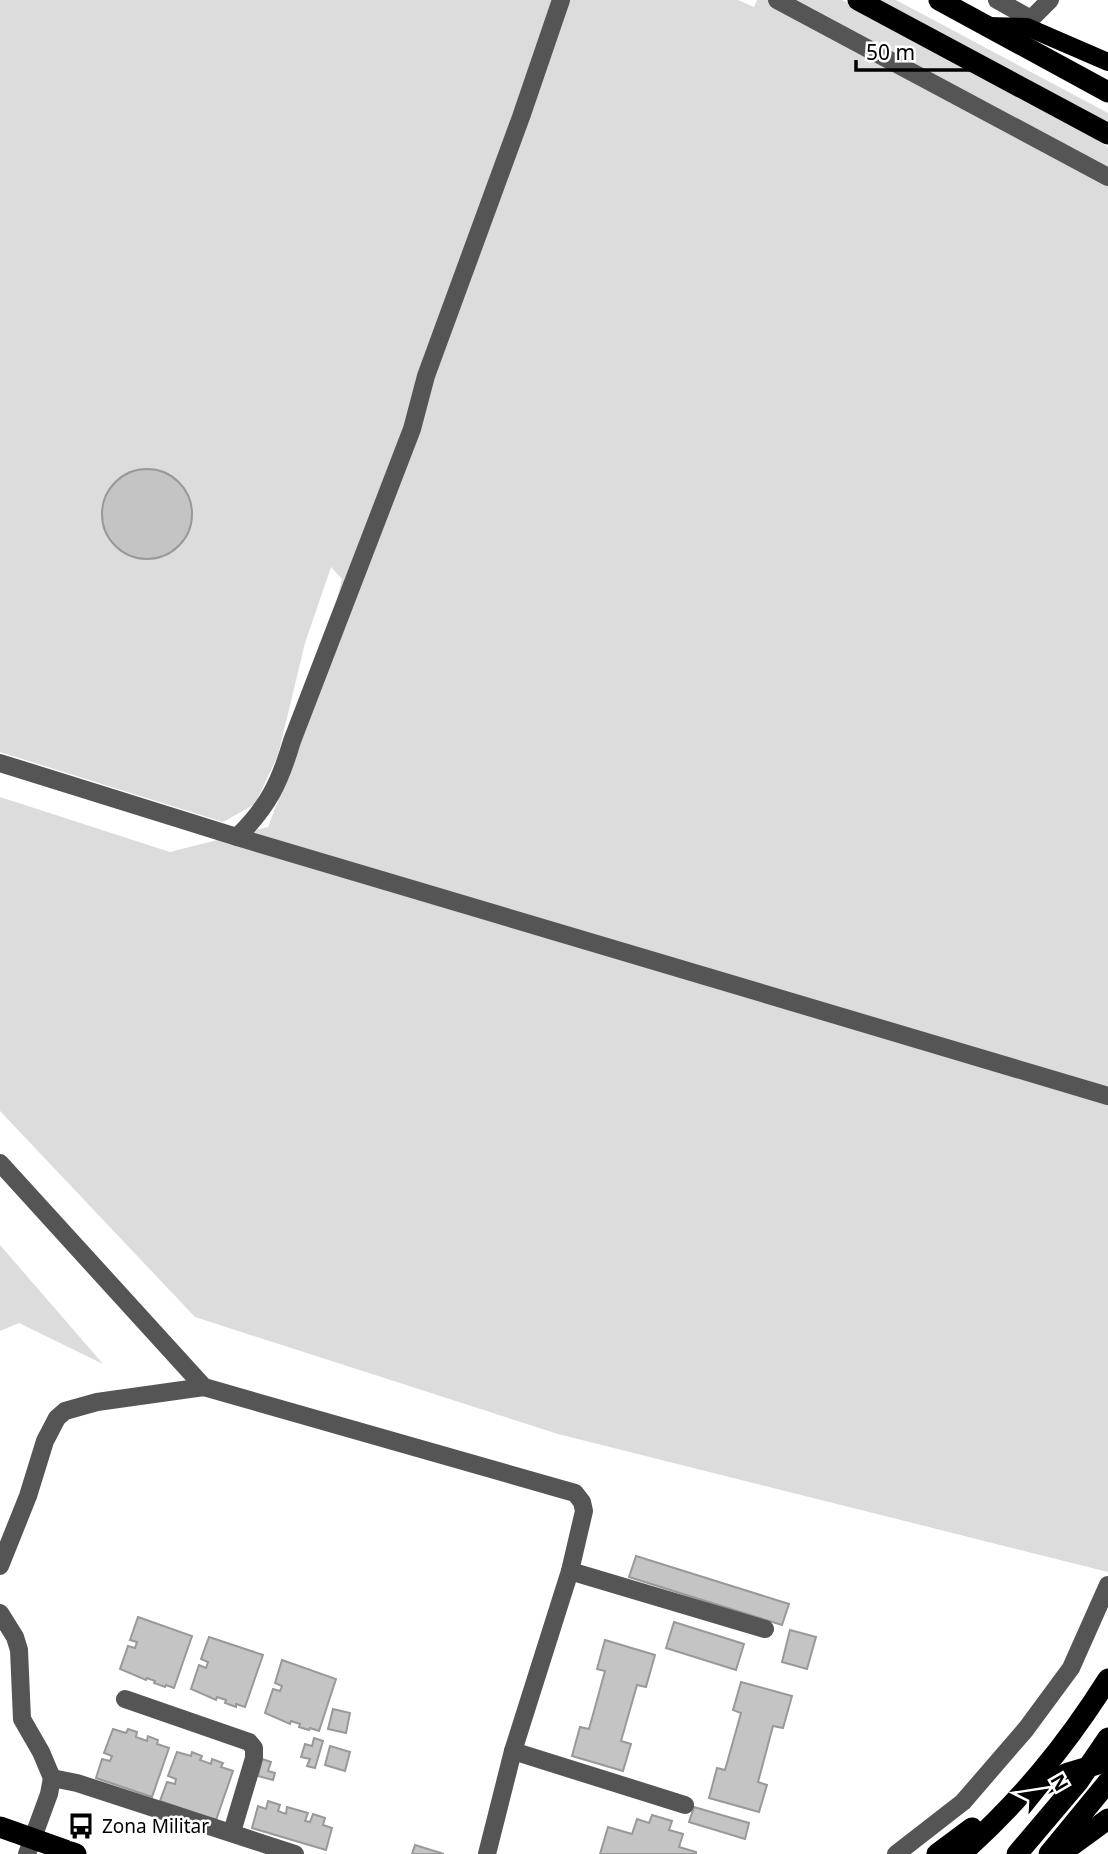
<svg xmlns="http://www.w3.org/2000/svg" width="1108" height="1854" font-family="'Noto Sans',sans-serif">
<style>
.green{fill:#dcdcdc}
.building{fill:#c4c4c4;stroke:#999;stroke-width:2}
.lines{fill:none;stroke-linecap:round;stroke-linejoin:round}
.minor{stroke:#555;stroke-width:18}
.major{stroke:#000;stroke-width:18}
.highway{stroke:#000;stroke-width:21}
.labels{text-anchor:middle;stroke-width:5;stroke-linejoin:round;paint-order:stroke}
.poi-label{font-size:19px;fill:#000;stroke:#fff;text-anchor:start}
</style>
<rect width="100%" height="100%" fill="#fff"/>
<g class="green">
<polygon points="0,0 738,0 754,7 757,0 842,0 1061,115 1108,147 1108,1572 558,1434 195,1317 0,1111 0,797 170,852 268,827 307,725 342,579 331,567 305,643 278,755 255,804 223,822 0,752"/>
<polygon points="873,0 896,0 1108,113 1108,127"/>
<polygon points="0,1245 103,1364 19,1323 0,1331"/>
</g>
<g class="building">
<circle cx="147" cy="514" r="45"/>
<polygon points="636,1556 789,1604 782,1625 629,1577"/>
<polygon points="138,1617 192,1636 174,1688 166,1685 165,1687 154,1683 155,1681 147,1678 146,1680 120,1669 128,1646 135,1648 137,1642 130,1640"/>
<polygon points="674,1622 744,1644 736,1670 666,1648"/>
<polygon points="790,1630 816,1637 807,1669 782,1662"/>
<polygon points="209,1637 263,1655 245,1707 236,1704 236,1707 225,1703 226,1700 217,1697 216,1700 191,1689 199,1665 206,1668 208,1662 201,1659"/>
<polygon points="605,1640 655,1655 646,1687 637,1685 621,1741 631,1744 623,1771 572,1756 580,1727 589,1729 605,1671 597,1669"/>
<polygon points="282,1660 336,1679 319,1731 310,1728 309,1730 299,1727 300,1724 291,1721 290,1724 265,1713 273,1689 280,1691 282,1686 275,1683"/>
<polygon points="741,1682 792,1696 783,1728 773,1726 758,1782 767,1785 759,1812 709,1798 717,1768 725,1770 741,1713 733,1710"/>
<polygon points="333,1709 350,1713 346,1733 328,1729"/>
<polygon points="113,1729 126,1733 128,1729 137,1732 136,1737 147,1741 148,1736 158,1740 157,1744 169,1748 152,1797 96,1778 102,1759 110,1761 112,1756 104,1753"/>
<polygon points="314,1738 323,1741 315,1768 307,1766 310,1759 301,1757 305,1744 312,1746"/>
<polygon points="330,1746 350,1752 345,1771 325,1765"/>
<polygon points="177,1752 191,1756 192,1752 202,1756 200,1760 211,1764 212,1759 223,1763 221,1767 233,1771 216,1820 160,1801 167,1782 175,1784 176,1779 168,1776"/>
<polygon points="262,1759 271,1762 268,1771 275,1773 273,1780 258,1776"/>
<polygon points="268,1801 280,1805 278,1811 286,1814 287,1807 308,1813 305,1821 310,1822 313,1814 325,1818 323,1825 332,1828 326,1850 252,1828 258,1806 266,1809"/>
<polygon points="694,1807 749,1823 745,1839 689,1822"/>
<polygon points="652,1815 672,1821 669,1830 683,1834 679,1847 696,1852 696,1854 600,1854 608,1827 632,1834 637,1819 649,1823"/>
<polygon points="415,1845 444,1854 412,1854"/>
</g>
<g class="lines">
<g class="minor">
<polyline points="777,0 1108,177"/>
<polyline points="997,0 1031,19 1019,39"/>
<polyline points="1031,19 1050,0"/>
<polyline points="0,763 237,837 1108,1096"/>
<path d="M237 837C268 807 280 782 292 741L412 429 426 376 521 117 561 0"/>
<polyline points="0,1163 204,1387"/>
<polyline points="0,1566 28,1496 45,1441 57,1418 65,1411 97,1402 204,1387 575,1493 582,1502 584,1511 570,1571 513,1751 487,1854"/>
<polyline points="570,1571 765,1629"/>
<polyline points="0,1613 15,1637 19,1650 22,1719 41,1752 52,1778"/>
<polyline points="125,1699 249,1742 254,1748 254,1758 232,1832"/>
<polyline points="513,1751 685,1805"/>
<polyline points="27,1854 49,1794 52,1778 77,1783 295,1854"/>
<polyline points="896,1854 963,1802 1026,1729 1071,1668 1108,1585"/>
</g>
<polyline class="major" points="987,26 1027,27 1108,62"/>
<g class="highway">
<polyline points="858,0 1108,134"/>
<polyline points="939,0 1108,92"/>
<polyline points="1032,1790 1068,1773 1108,1761"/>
<polyline points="0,1827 76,1854"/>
<polyline points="937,1854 972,1828"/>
<path d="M961 1854C1021 1800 1065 1747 1108 1679"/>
<polyline points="1017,1854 1078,1782 1108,1738"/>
<polyline points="1049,1854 1108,1782"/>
<polyline points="1060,1854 1108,1819"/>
</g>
</g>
<defs>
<g id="bus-bare" transform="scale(2.1)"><path d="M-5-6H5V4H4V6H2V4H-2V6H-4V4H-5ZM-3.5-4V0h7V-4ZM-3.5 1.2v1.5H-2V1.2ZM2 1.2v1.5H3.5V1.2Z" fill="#000" stroke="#fff" stroke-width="2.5" paint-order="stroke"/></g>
</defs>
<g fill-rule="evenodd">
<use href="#bus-bare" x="81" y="1826"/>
</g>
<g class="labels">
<g class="poi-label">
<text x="102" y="1833">Zona Militar</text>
</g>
</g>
<g transform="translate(1045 1791) rotate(60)" stroke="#ffffff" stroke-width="5" paint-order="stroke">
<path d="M0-5L12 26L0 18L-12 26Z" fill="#000000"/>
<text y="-10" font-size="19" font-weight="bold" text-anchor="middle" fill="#000000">N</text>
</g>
<path d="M856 60v10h119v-10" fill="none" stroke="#000000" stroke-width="3.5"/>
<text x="866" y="60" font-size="21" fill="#000000" stroke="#ffffff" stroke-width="5" paint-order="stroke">50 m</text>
</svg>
